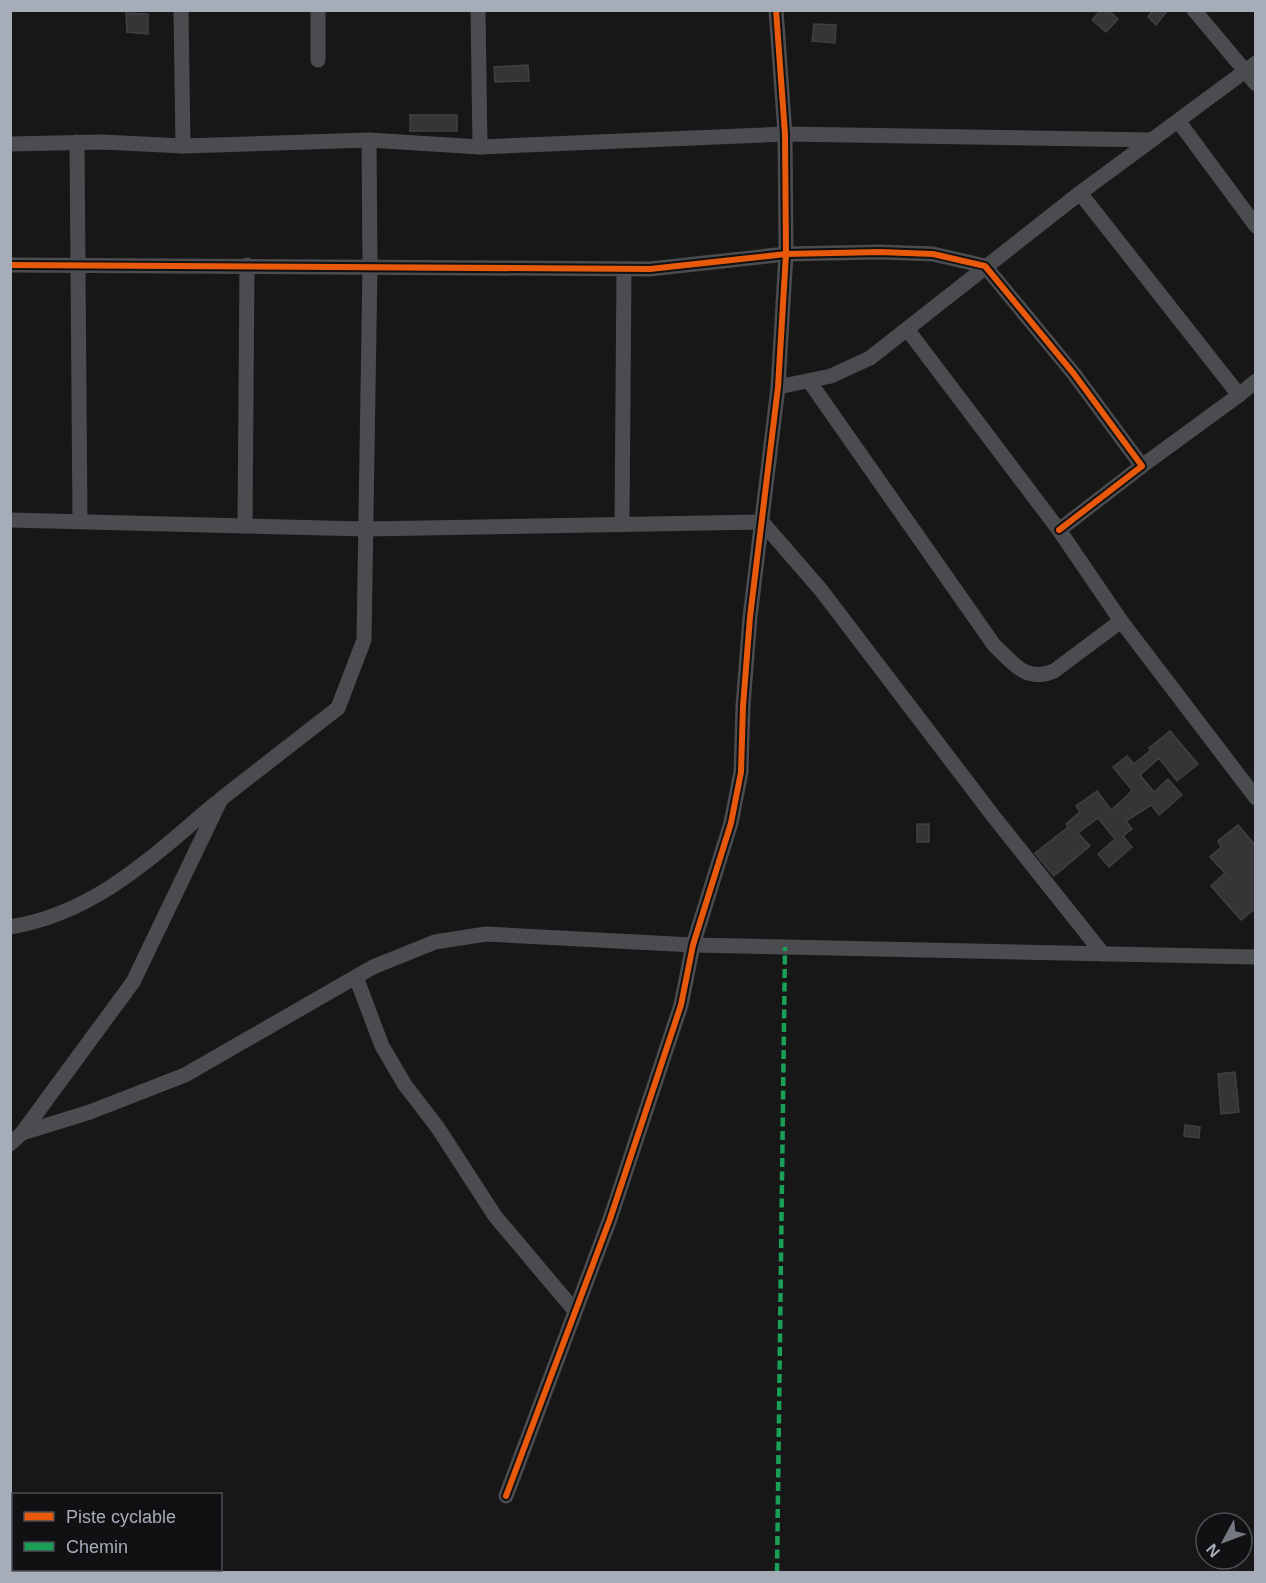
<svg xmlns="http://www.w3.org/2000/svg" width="1266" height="1583" font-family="Helvetica,sans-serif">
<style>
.building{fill:#353536;stroke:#3f4043;stroke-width:1.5}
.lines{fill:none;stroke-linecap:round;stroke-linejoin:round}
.minor{stroke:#4b4c50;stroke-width:15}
.quiet{stroke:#1a9f57;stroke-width:4.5;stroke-dasharray:9 4.5;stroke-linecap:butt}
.cycleway-casing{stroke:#111113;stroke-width:10}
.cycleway{stroke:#e8590c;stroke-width:6}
</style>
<rect width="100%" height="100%" fill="#171717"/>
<g class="building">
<polygon points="1101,10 1108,10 1118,19 1106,32 1092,20"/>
<polygon points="1153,10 1168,10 1156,25 1148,17"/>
<polygon points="126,13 148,14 148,34 127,32"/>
<polygon points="814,24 836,25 835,43 812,41"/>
<polygon points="528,65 529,81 495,82 494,67"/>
<rect x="410" y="115" width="47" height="16"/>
<polygon points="1170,731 1198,764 1177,781 1159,758 1140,775 1154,792 1168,779 1182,795 1159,815 1151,805 1126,821 1132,829 1123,836 1132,847 1109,867 1098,854 1115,839 1098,818 1078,833 1090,846 1054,876 1035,853 1068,827 1066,824 1080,812 1076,806 1097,791 1111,810 1128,795 1132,790 1113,767 1127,756 1134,764 1151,750 1149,748"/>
<rect x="917" y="824" width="12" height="18"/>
<polygon points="1238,825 1256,846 1256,908 1241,920 1211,886 1225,873 1210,857 1221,847 1218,841"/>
<polygon points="1235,1072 1239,1112 1221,1114 1218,1074"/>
<polygon points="1185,1125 1200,1127 1199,1138 1184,1136"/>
</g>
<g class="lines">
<g class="minor">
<polyline points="181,10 183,146"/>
<polyline points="318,10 318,60"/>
<polyline points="478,10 480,147"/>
<polyline points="1194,10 1256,84"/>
<polyline points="1179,122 1256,226"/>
<polyline points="77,142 80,521"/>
<polyline points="10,144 102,142 183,146 369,140 480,147 785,134 1152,140"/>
<polyline points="1080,193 1239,395"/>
<polyline points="10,265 650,269 786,254 880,252 933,254 985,266 1074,374 1142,466 1059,530"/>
<polyline points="907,329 1059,530 1121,621 1256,798"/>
<path d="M809 381 994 645C1013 663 1026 683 1054 671L1121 621"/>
<polyline points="778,387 831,376 870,358 1080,193 1256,63"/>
<polyline points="1142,466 1239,395 1256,381"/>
<polyline points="10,520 366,529 762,522 821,590 994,817 1103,954"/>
<polyline points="622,525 624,269"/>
<polyline points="245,526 247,265"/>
<path d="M10 927C96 913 153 856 216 803"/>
<polyline points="356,977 382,1046 405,1085 438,1128 495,1216 575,1311"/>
<polyline points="22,1133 90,1112 185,1075 373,967 435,942 486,934 693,945 1256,957"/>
<polyline points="10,1144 22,1133 133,982 221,799 338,708 364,640 370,266 369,140"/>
<polyline points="506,1496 610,1219 681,1005 693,945 731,823 741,772 743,706 750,617 778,387 786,254 785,134 776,10"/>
</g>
<polyline class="quiet" points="777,1572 785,947"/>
<g class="cycleway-casing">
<g id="cycleway">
<polyline points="10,265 650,269 786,254 880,252 933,254 985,266 1074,374 1142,466 1059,530"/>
<polyline points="506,1496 610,1219 681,1005 693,945 731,823 741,772 743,706 750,617 778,387 786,254 785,134 776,10"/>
</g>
</g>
<use href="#cycleway" class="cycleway"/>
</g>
<rect width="1266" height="1583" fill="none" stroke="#a7acb9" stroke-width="24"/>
<rect x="12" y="1493" width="210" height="78" fill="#111113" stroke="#4d4f55" stroke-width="1.5"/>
<rect x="24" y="1512" width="30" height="9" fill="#e8590c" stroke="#4d4f55" stroke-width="1.5"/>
<text x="66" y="1523" font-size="18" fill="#a7acb9">Piste cyclable</text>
<rect x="24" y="1542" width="30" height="9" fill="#1a9f57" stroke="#4d4f55" stroke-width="1.5"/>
<text x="66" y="1553" font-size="18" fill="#a7acb9">Chemin</text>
<g transform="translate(1224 1541) rotate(229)"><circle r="28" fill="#111113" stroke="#4d4f55" stroke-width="1.5"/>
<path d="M0-4.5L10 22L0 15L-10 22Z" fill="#757880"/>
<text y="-9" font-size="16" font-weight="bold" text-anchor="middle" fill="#a7acb9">N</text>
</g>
</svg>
